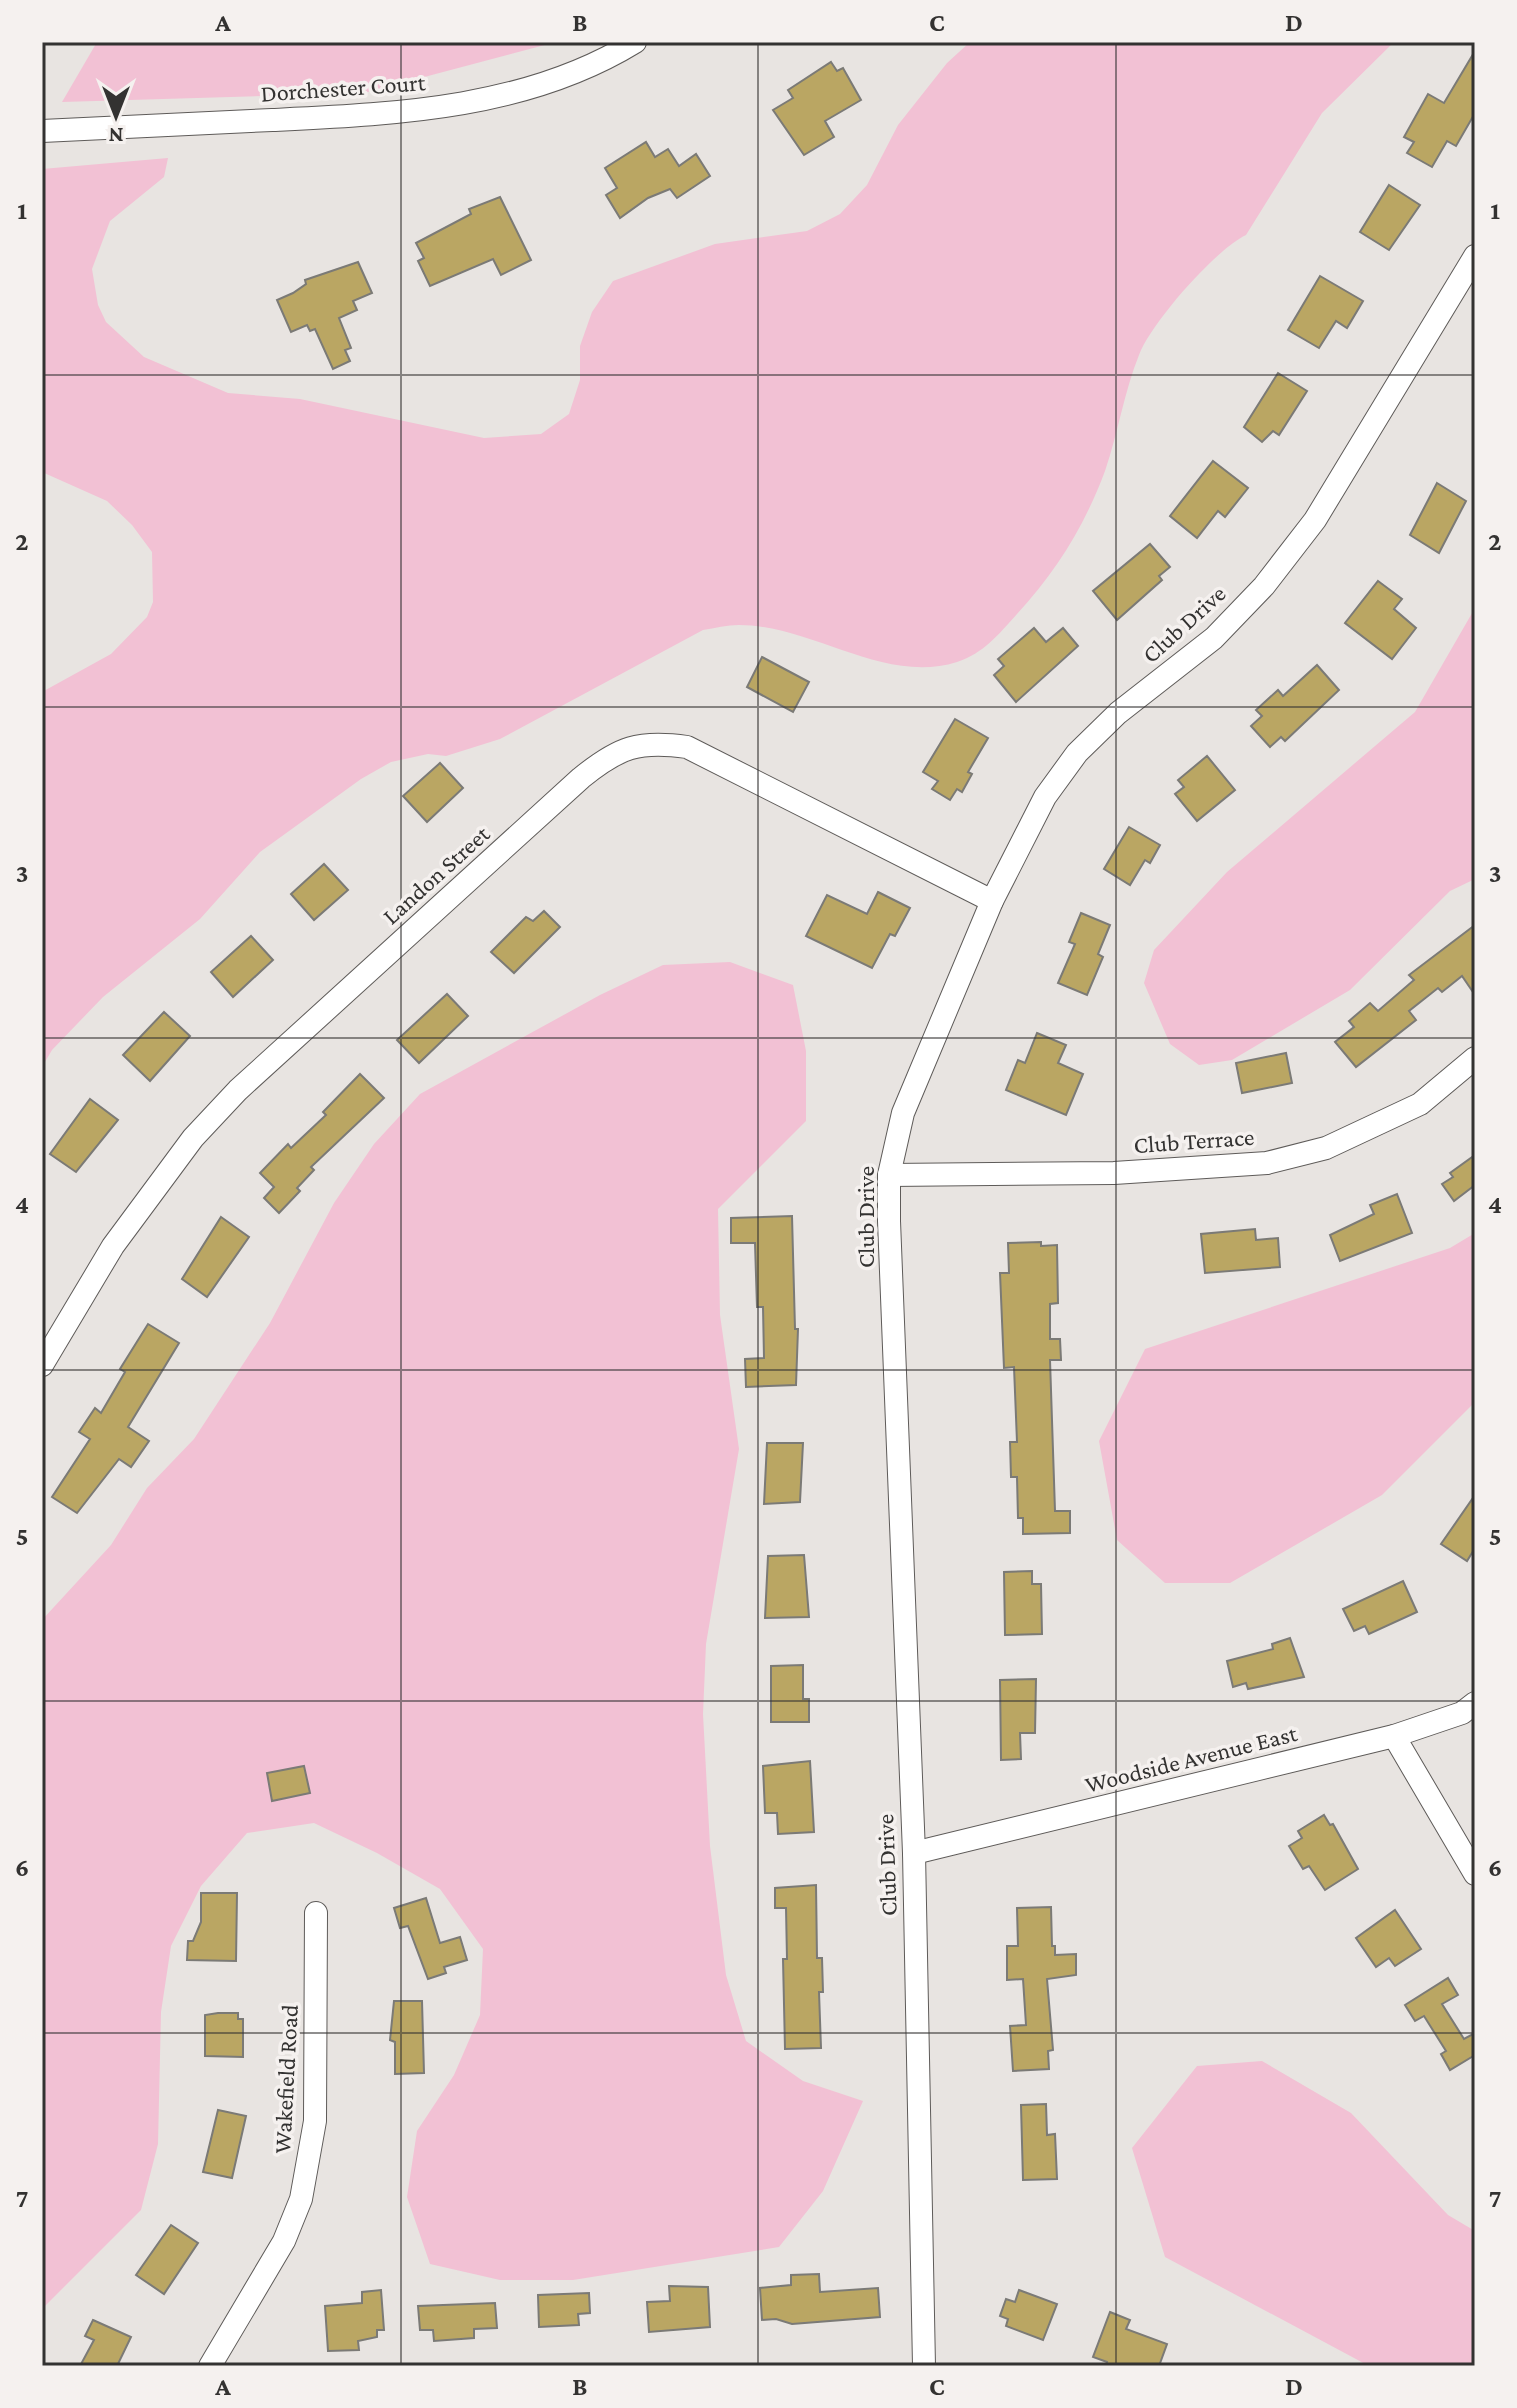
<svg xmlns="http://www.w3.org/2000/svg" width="1517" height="2408" font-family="'Crimson Pro',serif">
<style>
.green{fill:#f2c1d4}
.building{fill:#baa663;stroke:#7b7a76;stroke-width:2}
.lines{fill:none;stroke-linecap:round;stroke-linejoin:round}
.minor-casing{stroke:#5e5b59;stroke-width:24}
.minor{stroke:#fff;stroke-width:22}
.grid{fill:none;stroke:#333231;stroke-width:2;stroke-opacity:0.55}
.labels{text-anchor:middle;stroke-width:7;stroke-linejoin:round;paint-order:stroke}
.street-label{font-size:24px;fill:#333231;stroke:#f5f1ef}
.neatline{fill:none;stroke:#333231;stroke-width:3}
.grid-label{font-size:26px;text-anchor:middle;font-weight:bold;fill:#333231}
</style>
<rect width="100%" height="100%" fill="#e8e4e1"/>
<g class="green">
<polygon points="97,42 556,42 364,93 62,102"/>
<path d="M970 42H1394L1322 113 1246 235C1216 249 1151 323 1139 355 1124 392 1118 433 1105 471 1085 525 1056 572 1017 614 998 635 984 653 957 662 884 685 812 625 739 625 727 625 715 628 703 630L500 739 446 756 428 754 391 762 361 779 260 852 200 919 103 997 52 1050 42 1067V692L111 654 147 617 153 602 152 552 132 525 107 501 42 472V169L168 158 164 177 110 221 92 269 98 305 106 322 144 357 228 393 300 399 484 438 541 434 569 414 580 380V346L592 312 613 281 715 244 807 231 840 214 867 185 898 125 947 63Z"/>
<polygon points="1475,608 1475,879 1450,891 1350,990 1232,1060 1199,1065 1170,1044 1144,983 1154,950 1227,872 1415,712"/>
<polygon points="730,962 793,985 806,1051 806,1121 718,1209 720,1315 739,1449 706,1644 703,1714 710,1846 726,1975 746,2041 803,2081 863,2101 823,2191 779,2247 573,2280 500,2280 430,2264 407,2197 417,2131 454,2075 480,2015 483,1949 440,1889 377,1853 314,1823 247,1833 201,1886 171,1946 161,2012 158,2144 141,2210 42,2309 42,1620 111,1545 147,1488 194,1439 270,1323 334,1203 374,1144 420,1094 600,995 663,965"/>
<polygon points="1475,1233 1475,1402 1382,1495 1230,1583 1165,1583 1117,1540 1099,1441 1145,1349 1450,1248"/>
<polygon points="1262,2061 1351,2113 1448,2215 1475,2231 1475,2366 1369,2366 1165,2257 1132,2148 1197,2066"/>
</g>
<g class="building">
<polygon points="1475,51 1475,113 1456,146 1447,141 1432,167 1407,153 1414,142 1404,137 1428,94 1444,103"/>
<polygon points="831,62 837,71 843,68 861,100 825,121 834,137 804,155 773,110 793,98 788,90"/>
<polygon points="646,142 655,157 668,149 679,166 696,154 710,176 677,198 670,189 648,198 620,218 606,195 617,188 605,168"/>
<polygon points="1389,185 1420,205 1389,250 1360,232"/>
<polygon points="500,197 531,260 501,275 493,259 430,286 418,261 424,258 416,243 471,214 469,209"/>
<polygon points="358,262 372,293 353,301 357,310 339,318 351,348 345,350 350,361 333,369 315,329 310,331 307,325 291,332 277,300 293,293 306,284 305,280"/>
<polygon points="1320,276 1363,301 1347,328 1336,321 1319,348 1288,330"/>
<polygon points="1278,373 1307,391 1279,435 1273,431 1262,442 1244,427"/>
<polygon points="1213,461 1248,488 1225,517 1218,511 1197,538 1170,516"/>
<polygon points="1437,483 1466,501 1439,553 1410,535"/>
<polygon points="1150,544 1170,567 1159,576 1162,580 1117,620 1093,591"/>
<polygon points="1378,581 1402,599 1394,609 1416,628 1392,659 1345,623"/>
<polygon points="1034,628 1046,642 1063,628 1078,646 1016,702 994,675 1004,666 998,659"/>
<polygon points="762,657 809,682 793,712 747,687"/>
<polygon points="1317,665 1339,690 1285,741 1281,737 1270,747 1251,726 1262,716 1256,710 1278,690 1283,696"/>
<polygon points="955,719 988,738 968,772 972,774 962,792 957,789 950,800 932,789 938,781 923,772"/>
<polygon points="1207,756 1235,790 1197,821 1175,794 1184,787 1178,780"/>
<polygon points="440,763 463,788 427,822 403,796"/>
<polygon points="1129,827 1160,845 1150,863 1145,860 1130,885 1104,869"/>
<polygon points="324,864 348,890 314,920 291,894"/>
<polygon points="878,892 910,908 895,936 890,934 872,968 806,936 827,895 867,914"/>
<polygon points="544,911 560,927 514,973 491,952 526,917 533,921"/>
<polygon points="1081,913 1110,925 1098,954 1103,957 1087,995 1058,983 1075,944 1069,942"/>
<polygon points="1475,925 1475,995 1462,976 1442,992 1438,988 1409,1011 1416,1020 1356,1067 1335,1042 1354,1027 1349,1021 1370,1003 1378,1011 1414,980 1409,975"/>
<polygon points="251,936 273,960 233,997 211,972"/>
<polygon points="447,994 468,1016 419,1063 397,1040"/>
<polygon points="164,1012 190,1036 150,1081 123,1055"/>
<polygon points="1037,1033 1066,1045 1058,1063 1083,1074 1066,1115 1006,1090 1018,1060 1025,1063"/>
<polygon points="1286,1053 1292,1083 1242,1093 1236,1063"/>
<polygon points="360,1074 384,1098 311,1167 314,1170 297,1188 300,1191 279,1213 264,1198 274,1187 260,1173 288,1144 291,1148 326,1115 323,1112"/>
<polygon points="90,1099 118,1120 76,1172 50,1154"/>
<polygon points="1475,1155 1475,1185 1454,1201 1442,1184 1453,1177 1450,1173"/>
<polygon points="1397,1194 1412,1233 1340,1261 1330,1235 1374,1214 1370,1205"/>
<polygon points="792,1216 795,1329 798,1329 796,1385 746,1387 745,1359 764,1358 763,1307 757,1307 755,1243 731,1243 731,1218"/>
<polygon points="221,1217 249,1237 207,1297 182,1279"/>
<polygon points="1255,1229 1256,1240 1278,1238 1280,1267 1205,1273 1201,1234"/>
<polygon points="1041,1242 1041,1246 1057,1245 1058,1303 1050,1304 1050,1339 1060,1339 1061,1360 1050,1360 1055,1511 1070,1511 1070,1533 1023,1534 1023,1518 1018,1518 1017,1477 1011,1477 1010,1442 1017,1442 1014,1367 1004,1368 1000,1273 1009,1273 1008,1243"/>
<polygon points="148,1324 179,1343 128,1427 149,1441 131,1467 119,1459 77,1513 52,1497 90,1439 79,1432 95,1408 101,1413 125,1372 120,1369"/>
<polygon points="767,1443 803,1443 800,1502 764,1504"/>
<polygon points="1475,1495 1475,1548 1467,1561 1441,1544"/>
<polygon points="804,1555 809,1617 765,1618 768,1556"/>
<polygon points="1032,1571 1032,1584 1041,1584 1042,1634 1005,1635 1004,1572"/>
<polygon points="1403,1581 1417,1612 1369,1634 1365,1626 1354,1631 1343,1609"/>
<polygon points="1290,1638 1304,1677 1248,1689 1246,1683 1233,1687 1227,1661 1273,1649 1272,1644"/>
<polygon points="803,1665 803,1699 809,1699 809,1722 771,1722 771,1666"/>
<polygon points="1036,1679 1035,1733 1020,1733 1021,1759 1001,1760 1000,1680"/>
<polygon points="810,1761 814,1832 778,1834 777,1813 765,1813 763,1766"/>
<polygon points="304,1766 310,1793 272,1801 267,1773"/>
<polygon points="1324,1815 1330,1825 1333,1824 1358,1869 1325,1890 1309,1866 1303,1869 1289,1846 1302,1838 1298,1831"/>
<polygon points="816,1885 817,1958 822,1958 823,1992 819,1992 821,2048 785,2049 783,1959 787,1959 786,1908 775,1908 775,1888"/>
<polygon points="201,1893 237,1893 236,1961 187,1960 188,1941 193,1941 201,1922"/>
<polygon points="426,1898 440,1943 460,1937 467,1960 444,1967 446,1973 428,1979 408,1926 400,1928 394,1908"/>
<polygon points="1051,1907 1052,1946 1055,1946 1055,1955 1076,1954 1076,1975 1047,1979 1053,2050 1048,2051 1049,2069 1013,2071 1010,2026 1026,2025 1023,1979 1007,1980 1007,1946 1018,1946 1017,1908"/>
<polygon points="1395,1910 1421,1949 1395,1966 1389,1958 1376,1967 1356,1938"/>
<polygon points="1448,1978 1458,1995 1442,2004 1464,2039 1475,2033 1475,2055 1450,2070 1441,2054 1446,2051 1424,2016 1415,2021 1405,2005"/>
<polygon points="394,2001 422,2001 424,2073 395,2074 395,2042 390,2040"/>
<polygon points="218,2013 238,2013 238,2019 243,2019 243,2057 205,2056 205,2015"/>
<polygon points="1046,2104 1047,2135 1055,2134 1057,2179 1023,2180 1021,2105"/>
<polygon points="218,2110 246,2116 232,2178 203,2172"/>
<polygon points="171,2225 198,2243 164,2294 136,2275"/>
<polygon points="819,2274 820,2292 878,2288 880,2317 792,2324 776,2319 762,2320 760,2288 791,2285 791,2275"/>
<polygon points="669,2286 708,2287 710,2327 649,2332 647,2302 670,2301"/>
<polygon points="381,2290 384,2330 377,2330 377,2337 358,2341 359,2350 328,2351 325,2306 362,2303 362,2292"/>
<polygon points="1019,2290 1057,2304 1043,2340 1006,2326 1008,2319 1000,2316 1006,2299 1015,2302"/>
<polygon points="589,2293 590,2313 578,2314 579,2325 539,2327 538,2295"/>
<polygon points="495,2303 497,2328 474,2329 474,2338 434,2341 433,2330 420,2330 418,2306"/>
<polygon points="1110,2312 1130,2320 1126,2329 1167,2344 1159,2366 1106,2366 1107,2362 1093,2357"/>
<polygon points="93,2320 131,2337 117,2366 80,2366 94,2340 85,2336"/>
</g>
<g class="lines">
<g class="minor-casing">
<g id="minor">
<path d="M42 131C119 127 195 124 272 120 396 114 526 109 635 42"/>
<polyline points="889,1175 1114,1173 1267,1163 1326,1148 1420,1104 1475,1058"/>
<path d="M42 1365 113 1246 193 1138 238 1090 581 778C619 747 639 740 687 747L992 901"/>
<polyline points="1394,1736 1475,1874"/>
<polyline points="914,1853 1394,1736 1462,1713 1475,1703"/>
<polyline points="210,2366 284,2241 301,2199 315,2121 316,1913"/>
<polyline points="924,2366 914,1853 889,1221 889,1175 903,1113 992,901 1045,797 1077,753 1118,713 1214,638 1264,586 1315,520 1475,256"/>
</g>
</g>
<use href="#minor" class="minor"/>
</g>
<path class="grid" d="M401 42V2366M758 42V2366M1116 42V2366M42 375H1475M42 707H1475M42 1038H1475M42 1370H1475M42 1701H1475M42 2033H1475"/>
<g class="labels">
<g class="street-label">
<text transform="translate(343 88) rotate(-4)" y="8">Dorchester Court</text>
<text transform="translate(1184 624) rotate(-42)" y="8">Club Drive</text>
<text transform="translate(436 875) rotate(-42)" y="8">Landon Street</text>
<text transform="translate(1194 1141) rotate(-4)" y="8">Club Terrace</text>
<text transform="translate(866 1217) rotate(-90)" y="8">Club Drive</text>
<text transform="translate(1191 1759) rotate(-14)" y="8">Woodside Avenue East</text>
<text transform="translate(887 1865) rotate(-92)" y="8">Club Drive</text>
<text transform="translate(286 2079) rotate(-87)" y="8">Wakefield Road</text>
</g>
</g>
<rect width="1517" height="2408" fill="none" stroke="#f5f1ef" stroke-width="88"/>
<g transform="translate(116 116) rotate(180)" stroke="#f5f1ef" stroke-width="6" paint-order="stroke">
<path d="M0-6L14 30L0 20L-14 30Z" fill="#333231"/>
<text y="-12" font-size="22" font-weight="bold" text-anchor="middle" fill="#333231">N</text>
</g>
<rect x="44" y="44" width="1429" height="2320" class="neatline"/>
<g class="grid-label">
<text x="223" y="31">A</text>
<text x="580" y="31">B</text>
<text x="937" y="31">C</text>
<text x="1294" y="31">D</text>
<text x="22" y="219">1</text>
<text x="1495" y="219">1</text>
<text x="22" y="550">2</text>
<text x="1495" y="550">2</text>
<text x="22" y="882">3</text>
<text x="1495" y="882">3</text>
<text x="22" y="1213">4</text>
<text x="1495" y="1213">4</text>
<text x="22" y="1545">5</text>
<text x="1495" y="1545">5</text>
<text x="22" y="1876">6</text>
<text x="1495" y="1876">6</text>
<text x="22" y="2207">7</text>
<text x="1495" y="2207">7</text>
<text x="223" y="2395">A</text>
<text x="580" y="2395">B</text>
<text x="937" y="2395">C</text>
<text x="1294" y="2395">D</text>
</g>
</svg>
